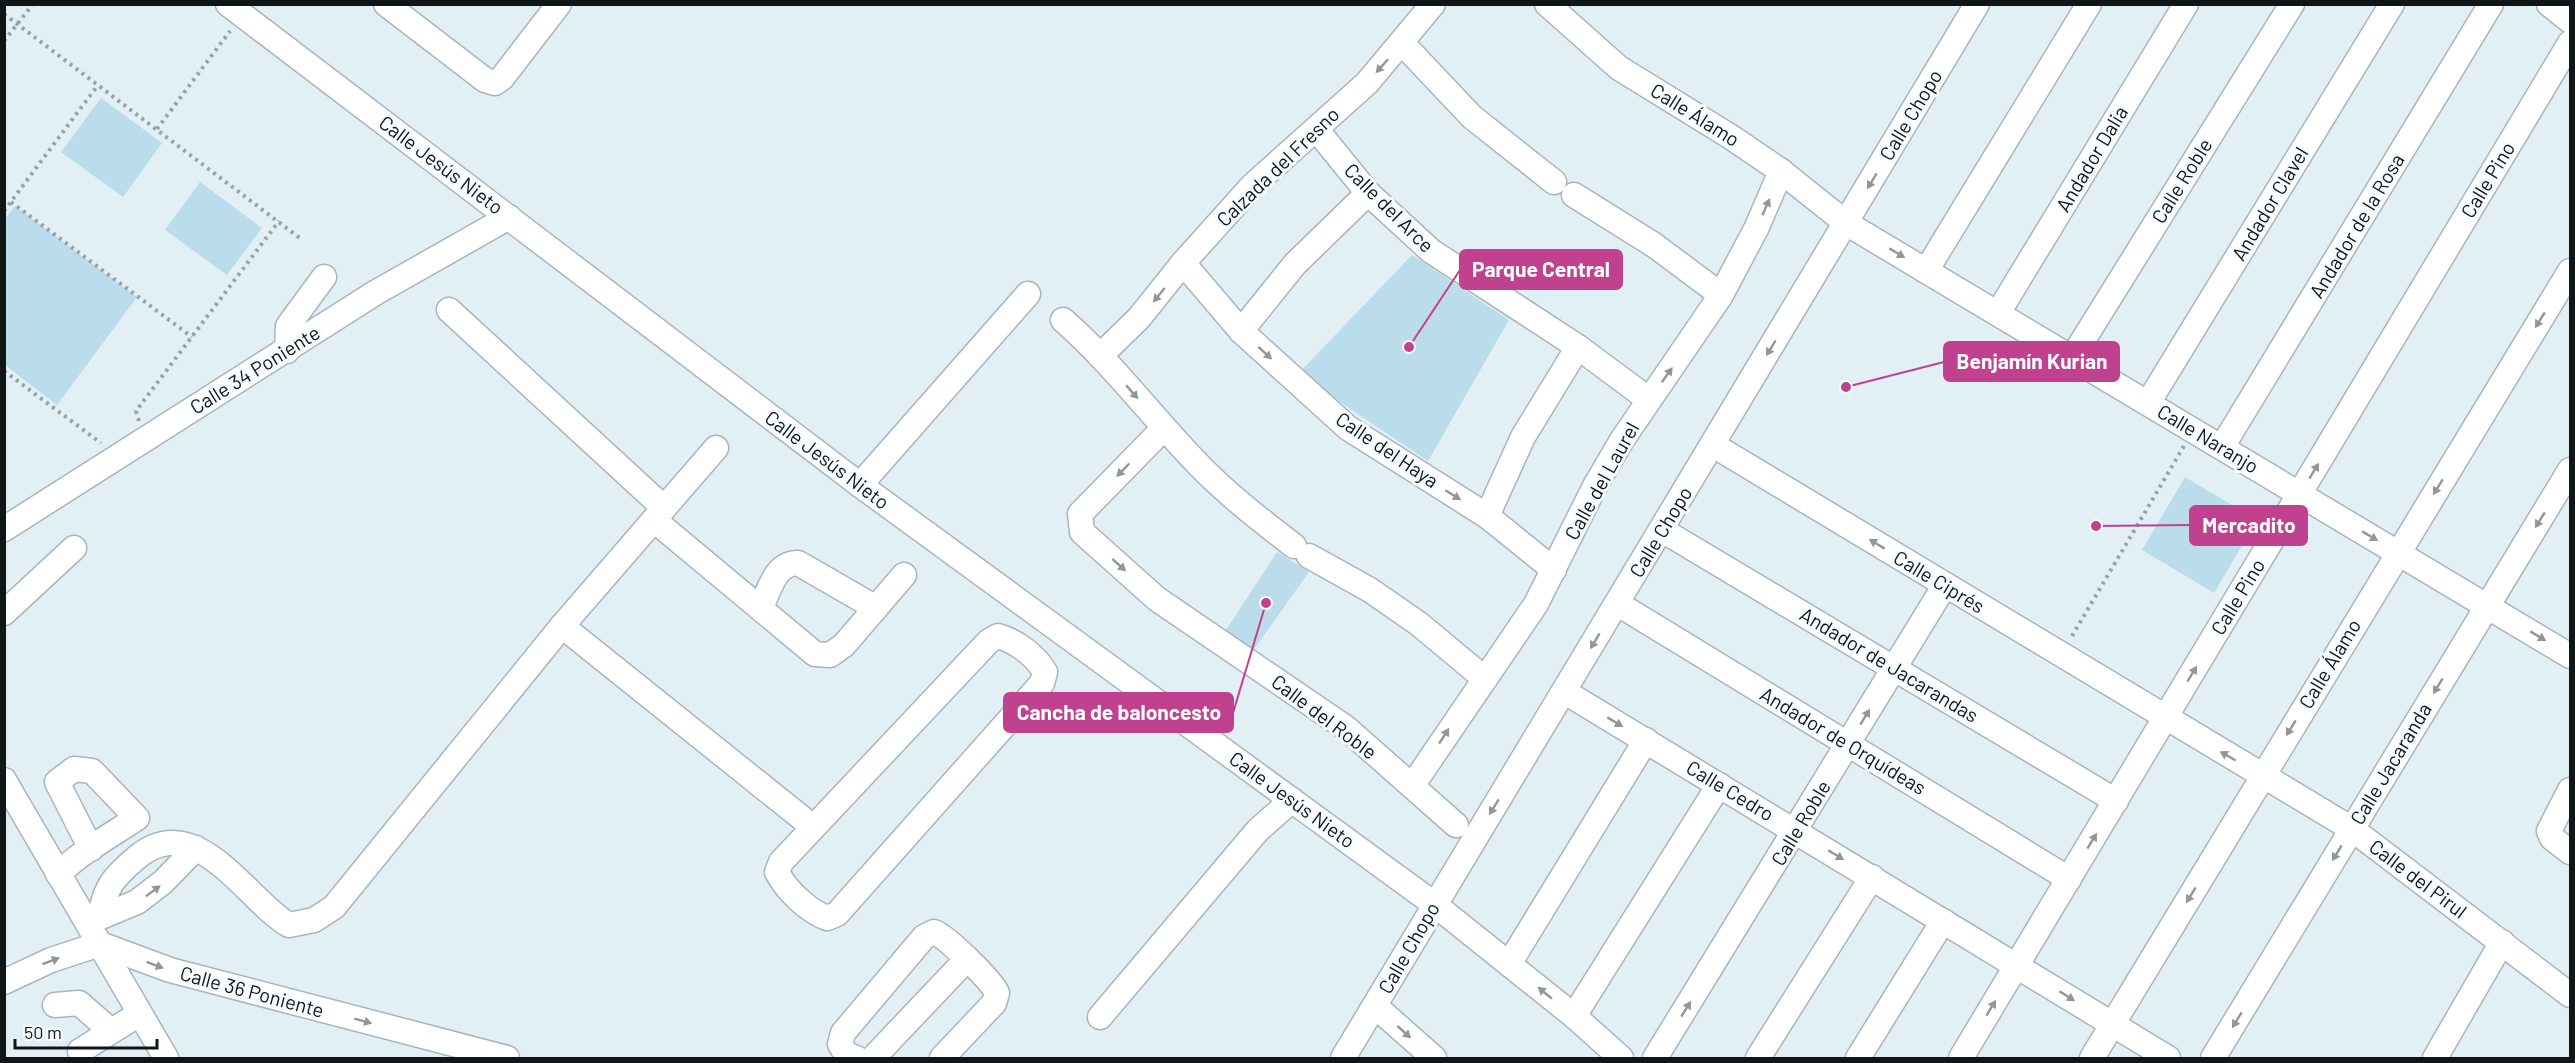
<svg xmlns="http://www.w3.org/2000/svg" width="2575" height="1063" font-family="Barlow,sans-serif">
<style>
.green{fill:#badceb}
.lines{fill:none;stroke-linecap:round;stroke-linejoin:round}
.minor-casing{stroke:#a8b5bb;stroke-width:27}
.path{stroke:#98a3a7;stroke-width:4;stroke-dasharray:3 4.5;stroke-linecap:butt}
.minor{stroke:#fff;stroke-width:24}
.oneway{fill:#939697}
.labels{text-anchor:middle;stroke-width:6;stroke-linejoin:round;paint-order:stroke}
.street-label{font-size:20px;fill:#101517;stroke:#f6fcfe}
.leader{fill:none;stroke:#c0428e;stroke-width:2}
.callout-dot{fill:#c0428e;stroke:#f6fcfe;stroke-width:2}
.callout{fill:#c0428e;stroke:#c0428e;stroke-width:2}
.callout-label{font-size:21px;text-anchor:middle;font-weight:bold;fill:#fff}
</style>
<rect width="100%" height="100%" fill="#e2f0f6"/>
<g class="green">
<polygon points="101,98 162,143 123,197 61,152"/>
<polygon points="200,182 262,228 227,275 165,230"/>
<polygon points="15,206 137,297 57,405 5,365 5,219"/>
<polygon points="1412,255 1509,320 1428,461 1298,374"/>
<polygon points="2185,477 2257,520 2214,593 2142,550"/>
<polygon points="1277,552 1309,572 1252,652 1224,633"/>
</g>
<g class="lines">
<g class="minor-casing">
<g id="minor">
<polyline points="228,4 860,485 1434,904 1574,1016 1621,1058"/>
<polyline points="386,4 485,80 495,83 502,78 559,4"/>
<polyline points="1547,4 1619,68 1731,137 1781,171 1846,223 2570,656"/>
<polyline points="2549,4 2570,21"/>
<polyline points="1402,43 1472,117 1554,182"/>
<polyline points="1316,129 1368,193 1431,251 1578,347 1648,399"/>
<polyline points="1574,195 1654,245 1721,295"/>
<polyline points="1183,263 1241,331 1348,428 1487,516 1554,570"/>
<polyline points="1926,271 2089,4"/>
<polyline points="449,310 664,508"/>
<polyline points="1998,313 2186,4"/>
<path d="M1063 320C1111 362 1150 414 1194 460 1224 492 1259 519 1294 546"/>
<polyline points="1241,331 1295,264 1368,193"/>
<polyline points="287,351 288,326 324,277"/>
<polyline points="1100,356 1139,318 1183,263 1252,186 1367,83 1433,4"/>
<polyline points="2072,358 2292,4"/>
<polyline points="2148,403 2392,4"/>
<polyline points="1164,428 1080,514 1082,532 1157,599 1346,728 1456,825"/>
<polyline points="1713,445 2352,829 2570,995"/>
<polyline points="2222,447 2491,4"/>
<polyline points="860,485 1028,294"/>
<polyline points="1487,516 1523,437 1578,347"/>
<polyline points="654,520 815,654 830,655 844,645 904,575"/>
<polyline points="4,529 375,293 509,217"/>
<polyline points="1662,530 2116,801"/>
<polyline points="1309,556 1370,590 1419,624 1485,679"/>
<polyline points="1618,604 2069,879"/>
<path d="M761 607C770 589 775 563 798 563L876 608"/>
<polyline points="4,613 74,548"/>
<polyline points="562,626 813,827"/>
<path d="M998 636C1016 641 1036 656 1045 672L1042 683 837 914 827 918C808 911 786 890 777 872L781 862 989 641Z"/>
<polyline points="1565,692 2168,1058"/>
<polyline points="4,780 166,1058"/>
<polyline points="1412,786 1536,604 1595,486 1622,440 1721,295 1757,227 1781,171"/>
<polyline points="2570,790 2549,831 2552,838 2570,852"/>
<path d="M58 874C81 852 110 836 137 818L92 771 74 769 57 782 91 849"/>
<path d="M100 915C106 886 113 878 135 859 195 806 246 900 289 925L314 920 334 907 562 626 716 448"/>
<polyline points="89,922 137,902 163,882 196,848"/>
<polyline points="1509,964 1646,740"/>
<polyline points="4,982 51,960 100,944 170,970 507,1058"/>
<polyline points="55,1005 79,1003 111,1031"/>
<polyline points="1375,1006 1434,1058"/>
<polyline points="1574,1016 1719,785"/>
<polyline points="1100,1017 1258,830 1292,800"/>
<polyline points="80,1051 139,1014"/>
<path d="M856 1058 846 1054 840 1044 843 1033 924 937 934 932C947 937 991 980 997 993L994 1003 942 1058"/>
<polyline points="873,1058 966,960"/>
<polyline points="1343,1058 1977,4"/>
<polyline points="1655,1058 1945,585"/>
<polyline points="1758,1058 1872,877"/>
<polyline points="1858,1058 1943,921"/>
<polyline points="1961,1058 2570,43"/>
<polyline points="2092,1058 2570,271"/>
<polyline points="2213,1058 2570,470"/>
<polyline points="2435,1058 2502,942"/>
</g>
</g>
<g class="path">
<polyline points="4,14 301,239"/>
<polyline points="4,41 33,4"/>
<polyline points="157,129 230,31"/>
<polyline points="11,202 192,337"/>
<polyline points="4,211 98,85"/>
<polyline points="4,371 101,443"/>
<polyline points="139,421 136,411 279,221"/>
<polyline points="2072,636 2184,446"/>
</g>
<use href="#minor" class="minor"/>
</g>
<defs><path id="oneway-solid" d="M-6-.8H1V-3.2L6.5 0L1 3.2V.8H-6Z" transform="scale(1.5)"/></defs>
<g class="oneway">
<use href="#oneway-solid" transform="translate(1382 66) rotate(132)"/>
<use href="#oneway-solid" transform="translate(1872 181) rotate(121)"/>
<use href="#oneway-solid" transform="translate(1766 207) rotate(-66)"/>
<use href="#oneway-solid" transform="translate(1897 253) rotate(31)"/>
<use href="#oneway-solid" transform="translate(1159 295) rotate(129)"/>
<use href="#oneway-solid" transform="translate(2540 320) rotate(122)"/>
<use href="#oneway-solid" transform="translate(1771 348) rotate(121)"/>
<use href="#oneway-solid" transform="translate(1265 353) rotate(42)"/>
<use href="#oneway-solid" transform="translate(1667 375) rotate(-54)"/>
<use href="#oneway-solid" transform="translate(1132 392) rotate(49)"/>
<use href="#oneway-solid" transform="translate(1123 470) rotate(134)"/>
<use href="#oneway-solid" transform="translate(2314 471) rotate(-59)"/>
<use href="#oneway-solid" transform="translate(2438 487) rotate(122)"/>
<use href="#oneway-solid" transform="translate(1453 495) rotate(32)"/>
<use href="#oneway-solid" transform="translate(2540 520) rotate(122)"/>
<use href="#oneway-solid" transform="translate(2370 536) rotate(31)"/>
<use href="#oneway-solid" transform="translate(1877 544) rotate(-149)"/>
<use href="#oneway-solid" transform="translate(1119 565) rotate(42)"/>
<use href="#oneway-solid" transform="translate(2538 636) rotate(31)"/>
<use href="#oneway-solid" transform="translate(1595 641) rotate(121)"/>
<use href="#oneway-solid" transform="translate(2192 674) rotate(-59)"/>
<use href="#oneway-solid" transform="translate(2438 686) rotate(121)"/>
<use href="#oneway-solid" transform="translate(1865 717) rotate(-59)"/>
<use href="#oneway-solid" transform="translate(1615 722) rotate(31)"/>
<use href="#oneway-solid" transform="translate(2291 728) rotate(121)"/>
<use href="#oneway-solid" transform="translate(1444 736) rotate(-57)"/>
<use href="#oneway-solid" transform="translate(2228 756) rotate(-150)"/>
<use href="#oneway-solid" transform="translate(1494 807) rotate(122)"/>
<use href="#oneway-solid" transform="translate(2092 841) rotate(-59)"/>
<use href="#oneway-solid" transform="translate(2337 853) rotate(121)"/>
<use href="#oneway-solid" transform="translate(1836 855) rotate(31)"/>
<use href="#oneway-solid" transform="translate(153 891) rotate(-37)"/>
<use href="#oneway-solid" transform="translate(2191 895) rotate(121)"/>
<use href="#oneway-solid" transform="translate(51 961) rotate(-21)"/>
<use href="#oneway-solid" transform="translate(155 965) rotate(21)"/>
<use href="#oneway-solid" transform="translate(1545 993) rotate(-141)"/>
<use href="#oneway-solid" transform="translate(2067 996) rotate(32)"/>
<use href="#oneway-solid" transform="translate(1991 1008) rotate(-59)"/>
<use href="#oneway-solid" transform="translate(1686 1009) rotate(-58)"/>
<use href="#oneway-solid" transform="translate(2237 1020) rotate(121)"/>
<use href="#oneway-solid" transform="translate(363 1021) rotate(15)"/>
<use href="#oneway-solid" transform="translate(1404 1032) rotate(42)"/>
</g>
<g class="labels">
<g class="street-label">
<text transform="translate(1695 115) rotate(32)" y="7">Calle Álamo</text>
<text transform="translate(1911 115) rotate(-59)" y="7">Calle Chopo</text>
<text transform="translate(2092 159) rotate(-59)" y="7">Andador Dalia</text>
<text transform="translate(441 165) rotate(37)" y="7">Calle Jesús Nieto</text>
<text transform="translate(1278 167) rotate(-44)" y="7">Calzada del Fresno</text>
<text transform="translate(2488 180) rotate(-59)" y="7">Calle Pino</text>
<text transform="translate(2182 181) rotate(-58)" y="7">Calle Roble</text>
<text transform="translate(2270 204) rotate(-59)" y="7">Andador Clavel</text>
<text transform="translate(1389 208) rotate(45)" y="7">Calle del Arce</text>
<text transform="translate(2357 226) rotate(-59)" y="7">Andador de la Rosa</text>
<text transform="translate(255 370) rotate(-32)" y="7">Calle 34 Poniente</text>
<text transform="translate(2208 439) rotate(31)" y="7">Calle Naranjo</text>
<text transform="translate(1387 450) rotate(34)" y="7">Calle del Haya</text>
<text transform="translate(827 460) rotate(37)" y="7">Calle Jesús Nieto</text>
<text transform="translate(1602 481) rotate(-61)" y="7">Calle del Laurel</text>
<text transform="translate(1661 532) rotate(-59)" y="7">Calle Chopo</text>
<text transform="translate(1939 582) rotate(31)" y="7">Calle Ciprés</text>
<text transform="translate(2238 597) rotate(-59)" y="7">Calle Pino</text>
<text transform="translate(2330 664) rotate(-59)" y="7">Calle Álamo</text>
<text transform="translate(1889 665) rotate(31)" y="7">Andador de Jacarandas</text>
<text transform="translate(1324 717) rotate(37)" y="7">Calle del Roble</text>
<text transform="translate(1843 741) rotate(31)" y="7">Andador de Orquídeas</text>
<text transform="translate(2391 764) rotate(-59)" y="7">Calle Jacaranda</text>
<text transform="translate(1730 791) rotate(31)" y="7">Calle Cedro</text>
<text transform="translate(1292 800) rotate(36)" y="7">Calle Jesús Nieto</text>
<text transform="translate(1801 823) rotate(-59)" y="7">Calle Roble</text>
<text transform="translate(2418 879) rotate(37)" y="7">Calle del Pirul</text>
<text transform="translate(1409 948) rotate(-60)" y="7">Calle Chopo</text>
<text transform="translate(252 992) rotate(15)" y="7">Calle 36 Poniente</text>
</g>
</g>
<path class="leader" d="M1409 347L1460 270M1846 387L1944 362M2096 526L2190 525M1266 603L1233 713"/>
<g class="callout-dot">
<circle cx="1409" cy="347" r="6"/>
<circle cx="1846" cy="387" r="6"/>
<circle cx="2096" cy="526" r="6"/>
<circle cx="1266" cy="603" r="6"/>
</g>
<g class="callout">
<rect x="1460" y="250" width="162" height="39" rx="6"/>
<rect x="1944" y="342" width="175" height="39" rx="6"/>
<rect x="2190" y="506" width="117" height="39" rx="6"/>
<rect x="1004" y="693" width="229" height="39" rx="6"/>
</g>
<g class="callout-label">
<text x="1541" y="277">Parque Central</text>
<text x="2032" y="369">Benjamín Kurian</text>
<text x="2249" y="533">Mercadito</text>
<text x="1119" y="720">Cancha de baloncesto</text>
</g>
<rect width="2575" height="1063" fill="none" stroke="#101517" stroke-width="12"/>
<path d="M15 1039v9h142v-9" fill="none" stroke="#101517" stroke-width="3"/>
<text x="24" y="1039" font-size="18" fill="#101517" stroke="#f6fcfe" stroke-width="4.5" paint-order="stroke">50 m</text>
</svg>
